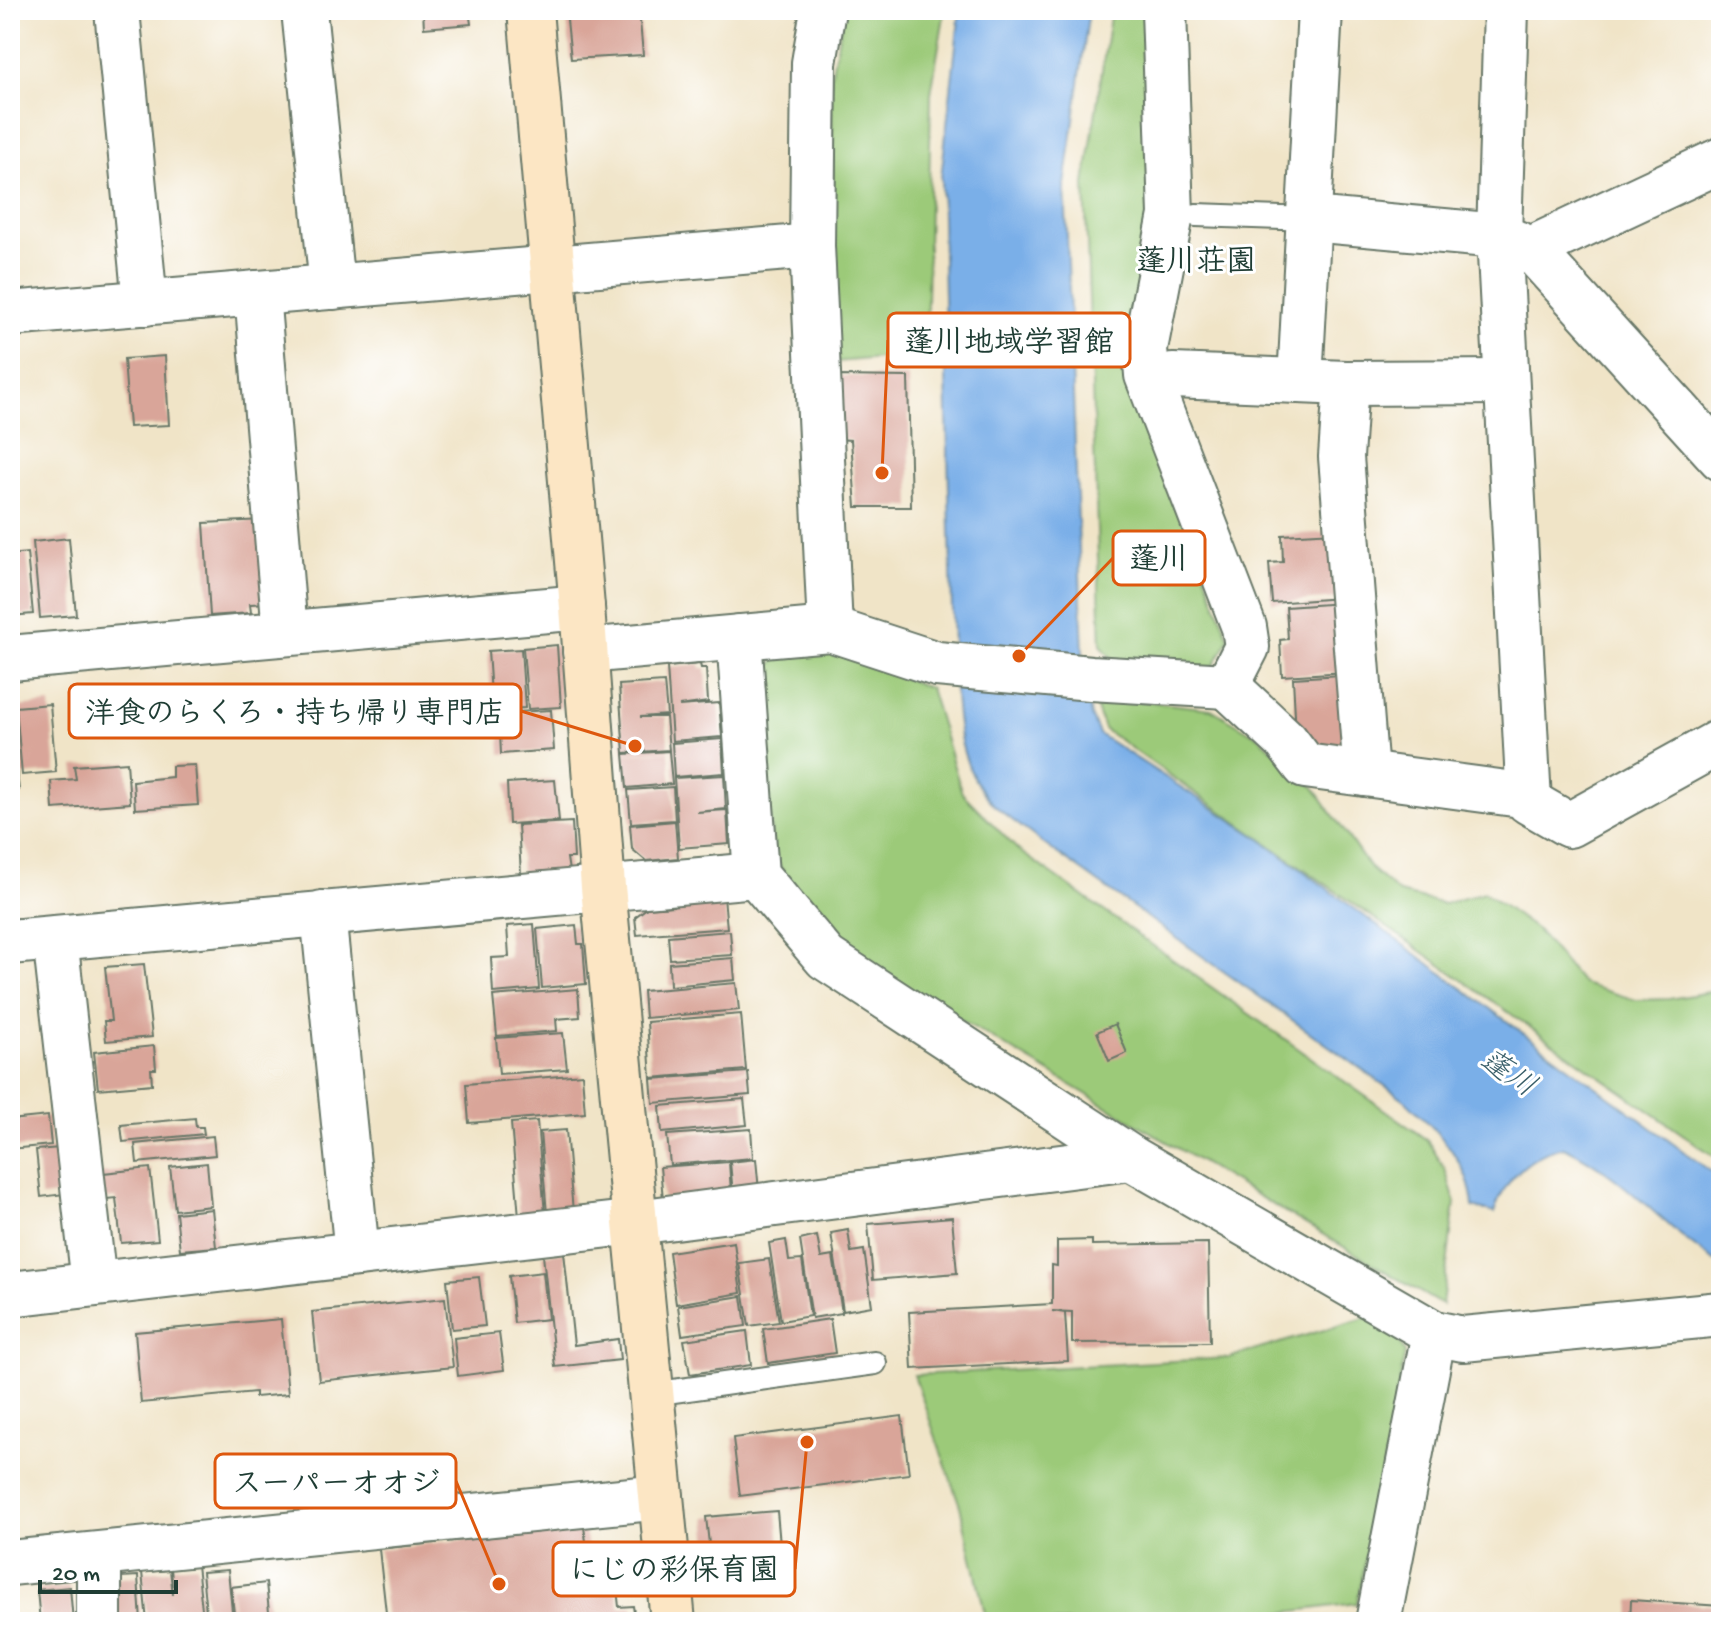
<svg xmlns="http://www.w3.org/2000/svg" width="1731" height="1632" font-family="'Gochi Hand','Klee One',sans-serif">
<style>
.green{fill:#9cca79;stroke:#5e8456;stroke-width:2}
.water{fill:#7aafe8;stroke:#4c768e;stroke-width:2}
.building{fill:#d9a599}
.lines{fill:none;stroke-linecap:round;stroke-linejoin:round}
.lane-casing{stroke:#687767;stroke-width:26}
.street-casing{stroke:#687767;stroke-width:48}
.secondary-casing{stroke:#687767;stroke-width:48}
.lane{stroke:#fff;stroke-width:22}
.street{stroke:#fff;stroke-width:44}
.secondary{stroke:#fce6c4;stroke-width:44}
.labels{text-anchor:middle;stroke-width:6;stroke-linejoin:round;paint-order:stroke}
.neighbourhood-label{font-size:30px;font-weight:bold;fill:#1f3d34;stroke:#fff}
.water-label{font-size:30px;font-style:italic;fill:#3a5f6a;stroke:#fff}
.leader{fill:none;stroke:#de580e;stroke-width:3}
.callout-dot{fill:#de580e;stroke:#fff;stroke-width:3}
.callout{fill:#fff;stroke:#de580e;stroke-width:3}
.callout-label{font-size:30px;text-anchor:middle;font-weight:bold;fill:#1f3d34}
</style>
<rect width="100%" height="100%" fill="#fff"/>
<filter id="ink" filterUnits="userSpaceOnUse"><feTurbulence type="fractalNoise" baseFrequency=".0125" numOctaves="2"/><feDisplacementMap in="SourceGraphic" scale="16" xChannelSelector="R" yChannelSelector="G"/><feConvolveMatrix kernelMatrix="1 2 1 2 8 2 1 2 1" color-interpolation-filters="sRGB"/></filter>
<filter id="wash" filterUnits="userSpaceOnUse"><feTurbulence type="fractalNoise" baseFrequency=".006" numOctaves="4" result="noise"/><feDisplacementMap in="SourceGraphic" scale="32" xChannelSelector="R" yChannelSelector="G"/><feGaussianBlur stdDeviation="1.8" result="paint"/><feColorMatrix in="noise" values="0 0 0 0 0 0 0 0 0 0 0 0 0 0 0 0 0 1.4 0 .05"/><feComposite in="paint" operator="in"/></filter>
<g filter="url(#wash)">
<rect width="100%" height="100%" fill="#f0e4c7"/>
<g class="green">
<polygon points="844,10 945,10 931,93 926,354 836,362 831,76"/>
<polygon points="1111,10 1148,10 1153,215 1130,368 1229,639 1209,673 1117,666 1101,645 1085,184"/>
<polygon points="829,650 930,688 962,793 1018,850 1427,1140 1445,1169 1455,1202 1442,1305 860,960 773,859 759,678 778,657"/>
<polygon points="1092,695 1211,709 1259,737 1313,786 1369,867 1399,893 1444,904 1484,892 1538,931 1583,984 1636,1000 1669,999 1721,990 1721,1161 1104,729"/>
<polygon points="1368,1317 1397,1334 1405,1353 1357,1603 1208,1622 987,1622 960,1506 914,1375 1229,1358"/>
</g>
<path class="water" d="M960 10H1089L1065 185 1084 679 1091 716 1099 734 1256 836 1721 1179V1265C1665 1230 1625 1175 1564 1147 1530 1154 1503 1180 1494 1213L1473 1207C1470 1161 1436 1130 1405 1100L1044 844C1028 831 1009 819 994 805 953 765 956 703 953 650L941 178Z"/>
<g id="blocks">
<g class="building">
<polygon points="423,10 469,10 471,24 424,28"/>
<polygon points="566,10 639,10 643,55 571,59"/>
<polygon points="165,356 169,425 129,427 124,359"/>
<polygon points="837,376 908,377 911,507 856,507 851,440 837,439"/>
<polygon points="263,520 268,603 250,604 251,613 210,616 204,523"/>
<polygon points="1335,532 1340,598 1272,603 1269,563 1283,562 1282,535"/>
<polygon points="69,538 76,615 40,618 33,542"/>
<polygon points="27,553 33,614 10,616 10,555"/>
<polygon points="1342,603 1347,672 1282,676 1280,640 1288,639 1286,607"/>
<polygon points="557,645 561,707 528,709 523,648"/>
<polygon points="521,649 525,708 492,710 488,651"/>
<polygon points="700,664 701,668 706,668 708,702 679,706 719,703 722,737 672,741 667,667"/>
<polygon points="1342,675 1347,754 1305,757 1296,734 1293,678"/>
<polygon points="664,682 667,715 640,717 666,717 669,750 624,753 619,685"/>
<polygon points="50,704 56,772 22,775 16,707"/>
<polygon points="551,710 554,750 501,754 499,713"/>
<polygon points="10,713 19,790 10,791"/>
<polygon points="722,739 724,773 674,777 672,743"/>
<polygon points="669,751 672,784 627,788 624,754"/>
<polygon points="127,762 130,803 53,809 51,781 76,779 74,766"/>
<polygon points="195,765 198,805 135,809 133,781 172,777 172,766"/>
<polygon points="724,775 726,809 697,812 727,810 729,844 679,848 674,778"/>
<polygon points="555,780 559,821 509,824 507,783"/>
<polygon points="673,787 675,820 631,823 628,790"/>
<polygon points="675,821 678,858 646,861 632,849 630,825"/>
<polygon points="572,822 574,858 567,858 569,871 521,874 518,825"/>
<polygon points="724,897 727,928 637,935 635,917 647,908 673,906 672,901"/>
<polygon points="534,924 539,989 493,993 491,958 509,957 507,926"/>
<polygon points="576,925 578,944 583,944 586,984 542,988 537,929"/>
<polygon points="730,931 732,955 670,959 668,936"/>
<polygon points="733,958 735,980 670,986 669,963"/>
<polygon points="144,964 152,1037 106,1041 104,1021 111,1021 105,967"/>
<polygon points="736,983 739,1010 645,1018 643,991"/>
<polygon points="578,989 580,1017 556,1019 557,1031 497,1036 493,996"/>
<polygon points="741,1014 746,1070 651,1078 647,1022"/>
<polygon points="1115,1024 1127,1053 1109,1061 1097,1032"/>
<polygon points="563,1033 567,1069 499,1074 496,1038"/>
<polygon points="154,1046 156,1069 151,1069 152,1084 98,1089 94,1052"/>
<polygon points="748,1072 750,1095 653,1103 651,1079"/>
<polygon points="582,1074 585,1113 469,1123 466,1084"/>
<polygon points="744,1099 747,1125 662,1133 660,1106"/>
<polygon points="48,1116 51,1145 10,1149 10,1120"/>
<polygon points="195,1118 196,1127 203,1127 204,1134 123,1142 121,1125"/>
<polygon points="537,1121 545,1214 519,1217 511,1123"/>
<polygon points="751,1129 753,1158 670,1165 667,1135"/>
<polygon points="566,1130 573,1212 547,1214 540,1132"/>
<polygon points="213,1136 215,1155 137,1163 135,1144"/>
<polygon points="60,1148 65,1194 41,1197 36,1150"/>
<polygon points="756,1159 759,1191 733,1193 730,1162"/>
<polygon points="729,1162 731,1193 663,1199 660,1167"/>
<polygon points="207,1163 211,1206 175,1210 170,1167"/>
<polygon points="150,1168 158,1240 121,1243 116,1198 96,1200 94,1174"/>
<polygon points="212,1209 216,1247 180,1250 176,1213"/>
<polygon points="952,1217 957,1273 873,1280 868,1224"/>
<polygon points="848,1230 851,1252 864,1250 872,1306 843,1311 831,1233"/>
<polygon points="817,1236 821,1258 833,1256 842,1313 812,1318 800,1240"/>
<polygon points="786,1240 789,1261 802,1260 810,1316 781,1321 769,1243"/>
<polygon points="1092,1240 1092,1245 1208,1243 1210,1342 1072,1343 1072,1312 1052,1311 1065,1313 1068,1361 912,1369 909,1312 1052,1304 1052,1265 1057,1266 1057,1241"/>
<polygon points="734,1242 741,1293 676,1304 669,1252"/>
<polygon points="564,1252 574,1345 618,1339 620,1360 555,1367 543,1255"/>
<polygon points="769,1259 779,1322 749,1326 739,1263"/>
<polygon points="543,1272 548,1319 514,1323 509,1276"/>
<polygon points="479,1277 485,1326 452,1329 447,1280"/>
<polygon points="742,1296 746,1326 682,1335 678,1306"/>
<polygon points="445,1298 453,1367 319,1381 312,1312"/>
<polygon points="281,1319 288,1394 255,1397 255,1392 141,1403 135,1332"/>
<polygon points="830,1319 835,1353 768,1363 763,1329"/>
<polygon points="747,1331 751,1365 690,1374 684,1340"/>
<polygon points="499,1333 504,1370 458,1376 454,1338"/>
<polygon points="902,1416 909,1474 740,1496 733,1438"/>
<polygon points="777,1511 781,1556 711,1562 706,1517"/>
<polygon points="584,1527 589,1563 614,1560 619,1607 633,1606 635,1619 387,1622 379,1549"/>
<polygon points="197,1565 203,1618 147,1622 142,1572 170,1570 173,1595 171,1567"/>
<polygon points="228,1570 233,1622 207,1622 202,1572"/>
<polygon points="138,1576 141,1622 107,1622 104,1578"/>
<polygon points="266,1583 270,1622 235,1622 231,1587"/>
<polygon points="70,1587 73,1622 40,1622 37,1590"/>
<polygon points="1631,1600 1721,1606 1721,1622 1630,1622"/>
</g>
</g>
</g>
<g filter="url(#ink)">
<use href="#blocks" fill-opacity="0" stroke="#687767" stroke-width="2"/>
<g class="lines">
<g class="lane-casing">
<g id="lane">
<polyline points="1196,215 1310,219"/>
<polyline points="652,1394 875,1363"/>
</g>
</g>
<g class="street-casing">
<g id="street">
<polyline points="117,10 145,303"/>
<polyline points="304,10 332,287"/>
<polyline points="823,10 814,63 812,246 830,629"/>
<polyline points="1164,10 1171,215 1145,349 1147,375 1244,627 1247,647 1227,686 1286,741 1305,766 1529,796"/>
<polyline points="1506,10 1499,236 1529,802 1569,825 1721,741"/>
<polyline points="1310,219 1499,236 1531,249 1721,458"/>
<polyline points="1531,249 1721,160"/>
<polyline points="257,293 285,632"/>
<polyline points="10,314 812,246"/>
<polyline points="1173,376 1346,383 1505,382"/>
<polyline points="1300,381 1320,10"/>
<polyline points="1346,383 1341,457 1366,774"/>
<polyline points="739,637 756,875 826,958 1131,1158 1434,1333 1463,1339 1721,1314"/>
<polyline points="585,651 830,629 937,664 1091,678 1227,686"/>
<polyline points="10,658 582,607"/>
<polyline points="323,913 357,1254"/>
<polyline points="55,938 94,1284"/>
<polyline points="10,942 756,875"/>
<polyline points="10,1294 636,1222 1131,1158"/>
<polyline points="99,1555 99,1622"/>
<polyline points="10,1563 661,1497"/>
<polyline points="1378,1622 1434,1333"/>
</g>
</g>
<g class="secondary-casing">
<polyline id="secondary" points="530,10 582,607 603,887 673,1622"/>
</g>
<use href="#lane" class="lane"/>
<use href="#street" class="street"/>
<use href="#secondary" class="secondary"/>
</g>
</g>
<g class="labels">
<g class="neighbourhood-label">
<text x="1196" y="270">蓬川荘園</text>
</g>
<g class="water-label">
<text transform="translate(1509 1072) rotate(34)" y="10">蓬川</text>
</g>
</g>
<path class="leader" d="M882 473L888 340M1019 656L1113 558M635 746L521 711M499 1584L456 1481M807 1442L795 1569"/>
<g class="callout-dot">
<circle cx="882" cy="473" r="8"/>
<circle cx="1019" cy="656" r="8"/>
<circle cx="635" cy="746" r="8"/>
<circle cx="499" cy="1584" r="8"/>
<circle cx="807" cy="1442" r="8"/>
</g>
<g class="callout">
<rect x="888" y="313" width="242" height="54" rx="8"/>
<rect x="1113" y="531" width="92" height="54" rx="8"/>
<rect x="69" y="684" width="452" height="54" rx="8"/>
<rect x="215" y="1454" width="241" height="54" rx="8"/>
<rect x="553" y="1542" width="242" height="54" rx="8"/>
</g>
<g class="callout-label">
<text x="1009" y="351">蓬川地域学習館</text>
<text x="1159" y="568">蓬川</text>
<text x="295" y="722">洋食のらくろ・持ち帰り専門店</text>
<text x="336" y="1492">スーパーオオジ</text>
<text x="674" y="1579">にじの彩保育園</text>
</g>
<rect width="1731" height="1632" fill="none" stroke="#fff" stroke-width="40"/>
<path d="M40 1580v12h136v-12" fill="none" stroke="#1f3d34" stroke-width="4"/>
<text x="52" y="1580" font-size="24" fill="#1f3d34" stroke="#ffffff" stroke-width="6" paint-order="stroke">20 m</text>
</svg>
